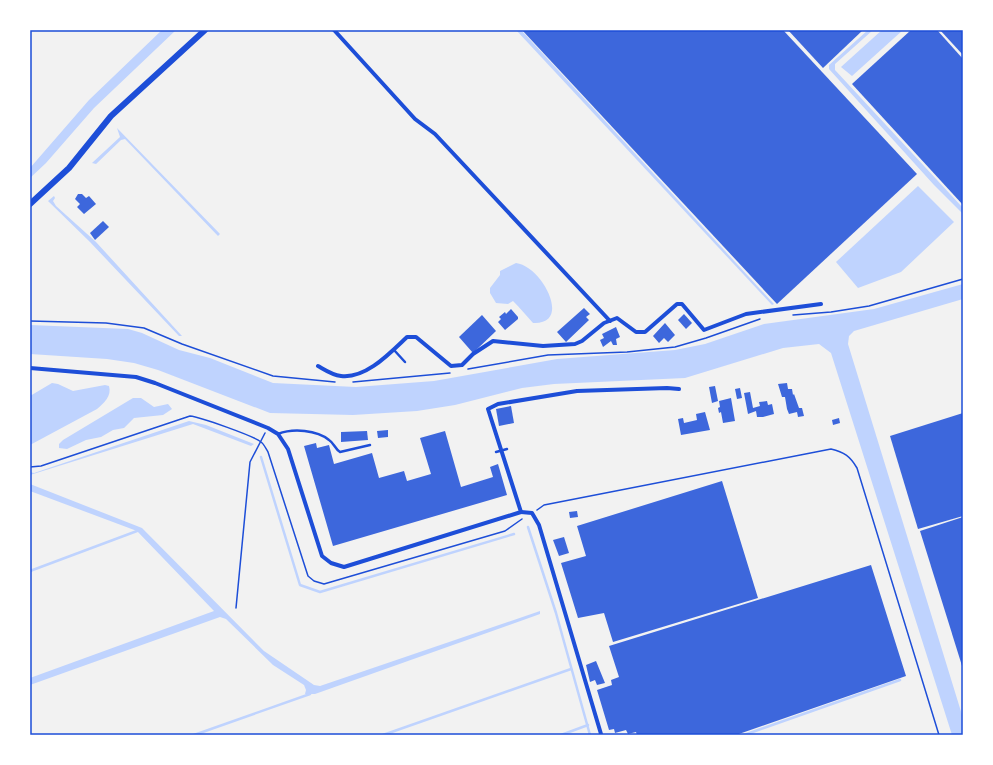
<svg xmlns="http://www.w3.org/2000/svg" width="993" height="765" font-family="Roboto,sans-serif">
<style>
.water{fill:#bfd3fe}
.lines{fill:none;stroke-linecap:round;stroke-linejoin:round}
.stream{stroke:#bfd3fe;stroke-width:2.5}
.building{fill:#3d67dc}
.path{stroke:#1d4ed8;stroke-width:1.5}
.service{stroke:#1d4ed8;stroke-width:2.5}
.minor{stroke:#1d4ed8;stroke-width:4}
.tertiary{stroke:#1d4ed8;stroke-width:6}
.neatline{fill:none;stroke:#1d4ed8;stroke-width:1.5}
</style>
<rect width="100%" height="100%" fill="#f2f2f2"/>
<g class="water">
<polygon points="162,30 176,30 94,108 46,163 30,178 30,168 89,100"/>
<polygon points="516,30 521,30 774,304 772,305"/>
<polygon points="868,30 873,30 835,64 835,70 963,208 963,214 934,185 829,69 829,65"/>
<polygon points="882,30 903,30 852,76 841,67"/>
<polygon points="117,128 220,234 218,236 125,139 121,140 96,164 92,163 120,137"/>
<polygon points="918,186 954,222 901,272 858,288 836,262"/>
<polygon points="54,196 55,198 53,201 56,206 96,242 182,336 179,336 90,242 48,201"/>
<path d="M516 263C542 266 573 325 533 323 526 315 520 308 513 301L508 304 496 303 490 293V288L500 275V271Z"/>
<polygon points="963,284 963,299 854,331 849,336 848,344 963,718 963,735 952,735 831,353 819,344 783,348 685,378 554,384 522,388 455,405 417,411 353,415 270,413 158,370 134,363 107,359 30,354 30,325 128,329 142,333 179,350 210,358 273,383 356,387 434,381 557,359 675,350 705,344 764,324 874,309"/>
<path d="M52 383 58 384 73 391 105 385 109 386C112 396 104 403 97 409L30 445V396Z"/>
<polygon points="133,398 141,398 154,407 168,404 172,409 163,415 134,418 124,428 113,430 101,437 86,440 67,449 59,448 59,444 63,440"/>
<polygon points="189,421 206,425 254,444 251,446 193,424 30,475 30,472 34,473"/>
<polygon points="30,484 142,528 264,651 314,685 320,686 540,611 540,614 315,694 305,694 306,690 304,685 273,665 226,619 220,617 30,685 30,678 214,611 137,531 30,491"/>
</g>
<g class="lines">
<g class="stream">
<polyline points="261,457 300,585 320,592 514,534"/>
<polyline points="528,527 556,613 590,735"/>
<polyline points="30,571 137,531"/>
<polyline points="194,735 310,694"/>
<polyline points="383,735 571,669"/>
<polyline points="561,735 588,725"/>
<polyline points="744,735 900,680"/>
</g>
</g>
<g class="building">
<polygon points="522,30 783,30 917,174 777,304"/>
<polygon points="788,30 863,30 823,68"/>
<polygon points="911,30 937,30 963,59 963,205 852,84"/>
<polygon points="940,30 963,30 963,55"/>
<polygon points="78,194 82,194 86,198 89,196 96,204 84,214 77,207 80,204 75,199"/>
<polygon points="103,221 109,227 95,240 90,233"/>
<polygon points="584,308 590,314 586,317 589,320 566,342 557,332"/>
<polygon points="511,309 518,317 518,319 505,330 498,322 501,319 499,317 505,312 506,314"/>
<polygon points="684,314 692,323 686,329 678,320"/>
<polygon points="482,315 496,331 473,353 459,337"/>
<polygon points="665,323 675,335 668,342 664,338 659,343 653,336"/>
<polygon points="616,327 620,337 616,339 617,345 613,345 611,341 603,347 600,340 604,338 602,334"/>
<polygon points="787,383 788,389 792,389 793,395 794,394 799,408 802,408 804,416 798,417 797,412 789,414 787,409 785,397 782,397 778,384"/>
<polygon points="715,386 718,401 712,403 709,387"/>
<polygon points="740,388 742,398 737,399 735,389"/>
<polygon points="750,392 753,408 760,406 759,402 767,401 768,405 772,404 774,414 763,417 757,417 756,411 748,414 744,393"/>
<polygon points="731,398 735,421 723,423 721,412 719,413 718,408 720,407 719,401"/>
<polygon points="511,406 514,423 499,426 496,409"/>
<polygon points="705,412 710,430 681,435 678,419 683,418 684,423 697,420 696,414"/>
<polygon points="963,413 963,516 918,529 890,436"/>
<polygon points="839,418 840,423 833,425 832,420"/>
<polygon points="388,430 388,437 378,438 377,431"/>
<polygon points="367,431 368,440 341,442 341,432"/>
<polygon points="445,431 461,487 493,477 490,467 498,464 507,495 333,546 304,446 316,443 317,448 329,445 334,464 372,453 379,478 404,471 407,481 431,474 420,438"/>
<polygon points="722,481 758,598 613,642 604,613 578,618 561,563 586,556 577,526"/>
<polygon points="577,511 578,517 570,518 569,512"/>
<polygon points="963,517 963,669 920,531"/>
<polygon points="564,537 569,553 559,556 553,540"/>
<polygon points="871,565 906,676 736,735 637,735 636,732 628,734 626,730 615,733 614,729 609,730 597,690 612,685 611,680 619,677 609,646"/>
<polygon points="596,661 605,683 597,685 595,680 590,682 586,665"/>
</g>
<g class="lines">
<g class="path">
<polyline points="793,315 831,312 869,306 963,279"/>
<polyline points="30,321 106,323 144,328 182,344 273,376 335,382"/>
<polyline points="468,369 548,355 627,352 675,347 706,338 760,319"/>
<polyline points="353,382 450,373"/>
<path d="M30 467 41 466 190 416C200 417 254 436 261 442 264 444 266 449 268 452L308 576 314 581 324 584 505 531 522 519"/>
<path d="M537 510 544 505 831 449C844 452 850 456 857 468L939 735"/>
<polyline points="236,608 250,462 265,433"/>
</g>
<g class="service">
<polyline points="394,350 405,362"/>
<path d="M278 434C293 428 317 430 329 440 334 443 335 449 340 452L370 445"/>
<polyline points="496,452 507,449"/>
</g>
<g class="minor">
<polyline points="334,30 415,119 435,134 610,321"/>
<path d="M318 366C325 370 332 375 341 376 366 379 390 353 407 337H416L451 366 462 365 473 354 493 341 543 346 575 344 582 341 604 323 617 318 636 332H645L677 304H682L704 330 746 314 821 304"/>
<polyline points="30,368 136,377 155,383 268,428 278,434 288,449 322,556 331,563 344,567 521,512 488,409 498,404 577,391 667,388 679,389"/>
<polyline points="521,512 532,513 539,525 601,734"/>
</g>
<polyline class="tertiary" points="30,204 69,168 111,116 205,30"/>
</g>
<rect width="993" height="765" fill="none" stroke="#ffffff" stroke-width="62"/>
<rect x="31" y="31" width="931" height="703" class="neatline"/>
</svg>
